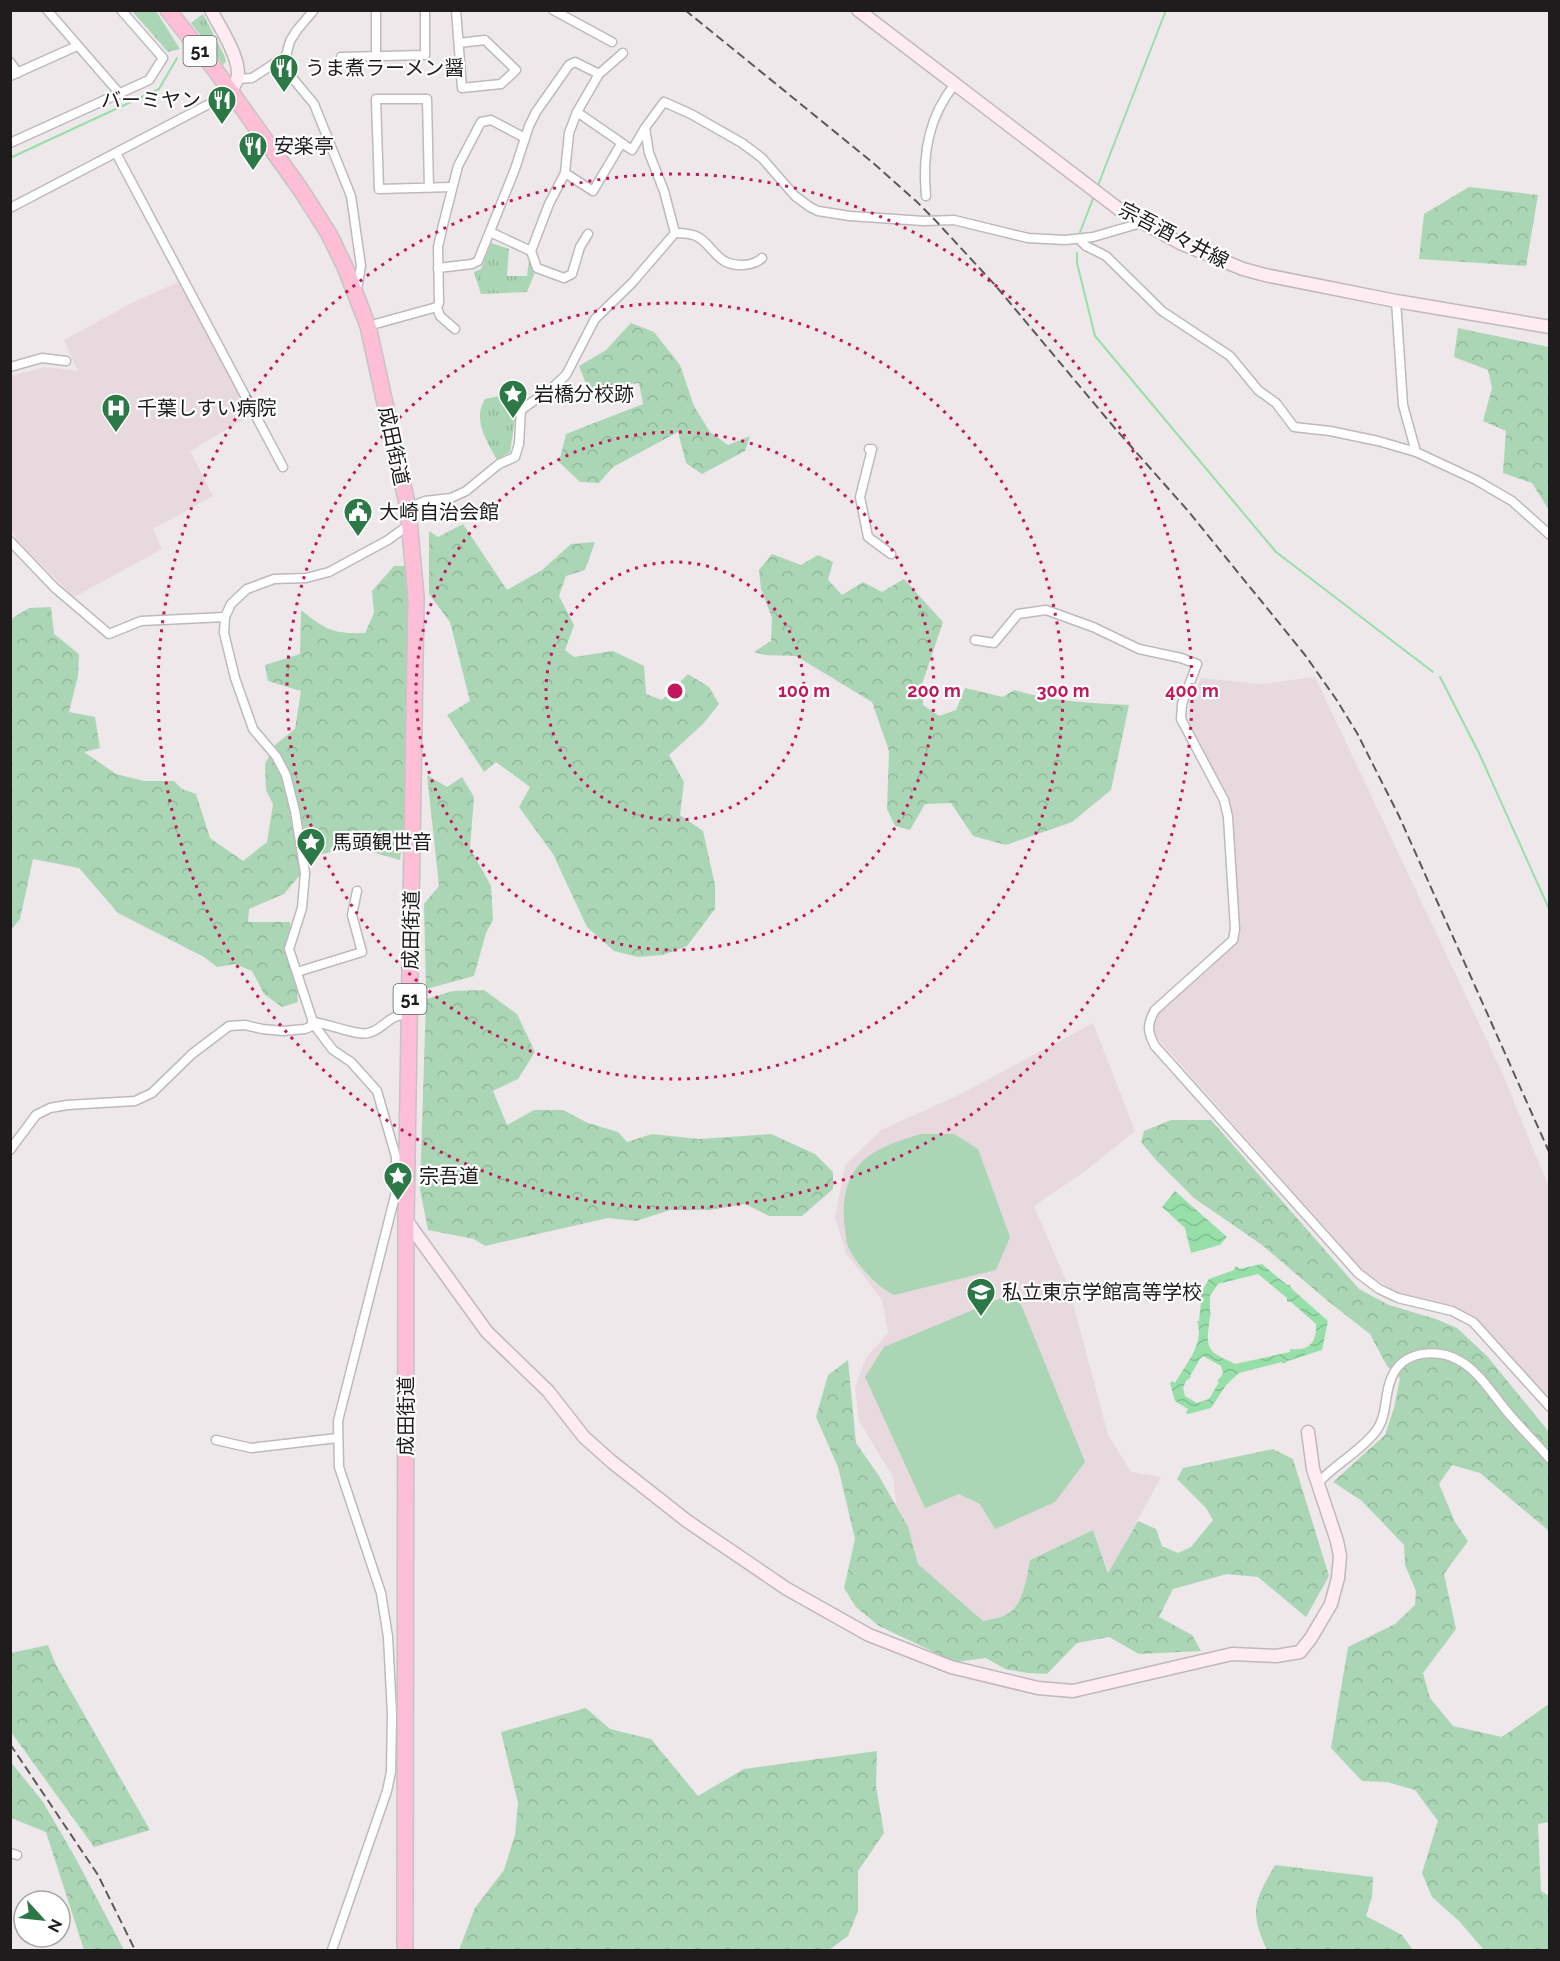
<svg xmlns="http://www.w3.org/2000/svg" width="1560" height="1961" font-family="Raleway,'Noto Sans JP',sans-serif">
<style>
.built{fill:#e7d9dd}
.grass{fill:url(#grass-tufts)}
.forest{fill:url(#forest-crowns)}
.pitch{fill:#aad6b5}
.water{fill:url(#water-waves);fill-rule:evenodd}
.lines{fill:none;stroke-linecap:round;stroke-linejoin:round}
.stream{stroke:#97dfa9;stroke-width:2}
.street-casing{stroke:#bfb9bb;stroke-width:11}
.secondary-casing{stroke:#bfb9bb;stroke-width:15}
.highway-casing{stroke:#c4c4c4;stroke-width:18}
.street{stroke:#fff;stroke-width:8}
.secondary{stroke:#ffecf3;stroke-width:12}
.highway{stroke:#febfd6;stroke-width:15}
.rail{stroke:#5c5959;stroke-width:2;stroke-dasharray:9 4.5;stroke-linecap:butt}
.ring{fill:none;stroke:#c2185b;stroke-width:3;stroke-dasharray:3 6}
.labels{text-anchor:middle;stroke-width:4.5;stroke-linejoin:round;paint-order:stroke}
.shield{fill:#fff;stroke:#626060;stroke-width:1.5}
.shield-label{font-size:18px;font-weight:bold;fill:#1e1c1c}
.poi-label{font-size:20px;fill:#1e1c1c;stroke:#fff;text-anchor:start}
.street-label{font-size:20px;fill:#1e1c1c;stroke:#fff}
.centre{fill:#c2185b;stroke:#fff;stroke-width:3}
.ring-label{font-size:18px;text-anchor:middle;font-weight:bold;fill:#c2185b;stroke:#fff;stroke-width:4.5;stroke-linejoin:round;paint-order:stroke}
</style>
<defs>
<pattern id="grass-tufts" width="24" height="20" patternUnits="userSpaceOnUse" patternTransform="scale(1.5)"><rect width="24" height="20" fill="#aad6b5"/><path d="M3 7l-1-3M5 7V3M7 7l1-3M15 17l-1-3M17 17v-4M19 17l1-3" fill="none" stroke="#92b79b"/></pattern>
<pattern id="forest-crowns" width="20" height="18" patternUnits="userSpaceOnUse" patternTransform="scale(1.5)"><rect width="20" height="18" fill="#aad6b5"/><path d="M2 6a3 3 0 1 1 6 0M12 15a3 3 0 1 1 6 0" fill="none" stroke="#92b79b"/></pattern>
<pattern id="water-waves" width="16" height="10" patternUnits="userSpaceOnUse" patternTransform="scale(1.5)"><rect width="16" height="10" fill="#97dfa9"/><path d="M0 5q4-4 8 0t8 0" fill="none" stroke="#82bf91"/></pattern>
</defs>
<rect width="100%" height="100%" fill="#eee8ea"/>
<g class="built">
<polygon points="178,282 251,415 190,451 213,496 153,529 162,549 74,597 18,541 11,530 11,376 45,367 78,371 64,340 130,304"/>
<polygon points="1315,677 1502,1072 1538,1161 1549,1185 1549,1402 1485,1329 1471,1317 1456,1309 1397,1292 1365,1273 1153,1033 1152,1026 1158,1010 1234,943 1231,810 1226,794 1189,722 1189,706 1201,678 1261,684"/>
<polygon points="1093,1023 1135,1131 1084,1172 1034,1206 1068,1285 1108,1435 1131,1472 1161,1477 1109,1573 1093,1530 1030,1560 1027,1580 1020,1600 1008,1615 983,1621 953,1594 893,1558 896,1501 893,1477 859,1421 855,1387 866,1358 888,1333 882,1300 846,1253 835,1218 845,1165 881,1130 961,1094"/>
</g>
<g class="grass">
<polygon points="132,11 156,11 180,49 168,52"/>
<polygon points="203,14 224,55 226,61 223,65 191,23"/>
<polygon points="491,243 509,249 507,276 527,276 529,261 535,272 527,292 481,294 474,272 481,269"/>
<path d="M503 395 516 412 510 452 497 460C487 441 472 420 485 399Z"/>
</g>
<g class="forest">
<polygon points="1469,187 1538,195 1526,266 1419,259 1424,214"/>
<polygon points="631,323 654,332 680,365 694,406 710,432 728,445 750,436 745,451 702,474 686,463 678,432 613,467 599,483 580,482 559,462 566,434 643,404 639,383 588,389 579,366 606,350"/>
<polygon points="1458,328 1549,347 1549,510 1532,483 1503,473 1506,431 1483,421 1492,388 1488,370 1454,357"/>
<polygon points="463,524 507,590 542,570 571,544 595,542 585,570 566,576 559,596 574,625 565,650 574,657 613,651 644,666 646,694 662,700 688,674 709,687 719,704 703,724 669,755 684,782 680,815 703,831 715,885 715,909 687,946 663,955 638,957 614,951 587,927 553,854 519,807 530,787 496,762 484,772 447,715 470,701 450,622 429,594 429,531 438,537"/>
<path d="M772 554 801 565 818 555 833 562 828 580 842 595 863 582 882 592 904 579 943 622 922 684 923 705 939 716 956 710 965 688 1003 697 1014 690C1052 702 1090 703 1129 705L1111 790 1072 822 1006 845 973 836 951 803 925 804 910 830 895 826 887 809 889 751 872 702 796 656 765 655 754 652 771 641 772 618 761 589 759 570Z"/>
<path d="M394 566H407L408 796 400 860 355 847 317 855 284 894 249 909 248 922H290L298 1002 282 1007 264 994 252 971 235 964 217 967 204 957 118 913 79 868 33 859 20 919 11 930V619L29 608 51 607 54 634 79 654 78 676 69 712 95 717 100 748 84 752 116 774 144 781H174L182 789 196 794 210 838 243 861 267 842 273 804 266 790 265 764 275 745 295 729 301 691 268 681 265 665 300 654 301 610C326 630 333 634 365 633L374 613 372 591Z"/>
<polygon points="427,775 447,787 462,777 474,797 470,848 491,886 493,920 486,933 474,976 426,989 424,904 439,886"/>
<polygon points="484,990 517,1014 535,1052 518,1079 493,1091 507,1125 534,1110 563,1110 588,1123 618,1132 627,1142 652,1134 699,1139 771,1134 815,1154 833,1172 833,1189 802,1216 769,1216 745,1204 710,1210 670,1210 636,1221 608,1218 485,1246 474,1239 428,1230 420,1189 426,999 453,991"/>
<polygon points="1171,1120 1211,1120 1359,1289 1389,1305 1436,1319 1457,1328 1487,1356 1549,1432 1549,1531 1480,1473 1452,1465 1439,1484 1455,1522 1468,1541 1444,1574 1456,1629 1423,1673 1430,1698 1453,1726 1502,1737 1549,1704 1549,1822 1538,1824 1541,1891 1549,1896 1549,1950 1484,1950 1459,1921 1432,1897 1422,1873 1438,1821 1415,1790 1387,1782 1362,1781 1331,1748 1348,1647 1395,1624 1415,1605 1416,1591 1405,1565 1404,1545 1362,1501 1333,1482 1385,1435 1394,1408 1400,1378 1387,1366 1370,1334 1329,1302 1262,1245 1194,1198 1156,1160 1141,1142 1144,1131"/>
<path d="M848 1360 856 1443 879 1476 908 1527 918 1564 983 1621C990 1619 999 1618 1006 1615 1023 1607 1027 1576 1030 1560L1093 1530 1108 1573 1138 1521 1156 1529 1162 1546 1178 1553 1191 1547 1213 1520 1206 1508 1177 1479 1183 1468 1273 1449 1293 1459 1329 1576 1306 1617 1258 1577 1227 1574 1173 1589 1159 1617 1192 1635 1201 1651 1139 1654 1109 1637 1077 1643 1047 1674 1028 1673 1005 1669 986 1658 955 1662 879 1626 856 1607 844 1588 855 1539 838 1467 816 1417 828 1375Z"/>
<polygon points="48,1645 56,1665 150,1830 94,1847 11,1732 11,1653"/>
<polygon points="586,1708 610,1729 651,1739 698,1796 744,1769 877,1751 876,1786 884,1833 858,1871 858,1911 848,1936 829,1950 459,1950 475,1908 504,1870 515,1835 518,1803 501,1732"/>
<polygon points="10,1761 43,1802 75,1857 124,1950 84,1950 46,1832 11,1818"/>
<path d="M1275 1865 1373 1877 1372 1897 1366 1916 1402 1935 1413 1950H1267C1249 1910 1254 1902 1275 1865Z"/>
</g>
<g class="pitch">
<path d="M921 1134H954L978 1149 1010 1237 996 1270 894 1295C876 1286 859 1267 849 1249 846 1243 846 1236 845 1230 842 1207 843 1184 859 1165 875 1147 899 1141 921 1134Z"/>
<polygon points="1016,1292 1085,1462 1055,1502 995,1529 980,1504 959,1494 925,1508 865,1377 884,1347"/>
</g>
<g class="water">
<polygon points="1175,1191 1227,1237 1220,1245 1191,1253 1185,1228 1162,1207"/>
<path d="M1262 1264 1287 1285H1290L1292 1289 1328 1321 1322 1350 1288 1361 1283 1364 1282 1362 1239 1373 1226 1385 1211 1408 1188 1414 1186 1413 1188 1409 1175 1401 1170 1383 1172 1381 1175 1383C1186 1364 1205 1343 1197 1321H1199L1202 1291 1209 1279 1234 1270 1235 1267H1238L1239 1269ZM1258 1274 1287 1298V1302H1291L1316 1324C1317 1343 1309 1351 1290 1349V1352L1235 1364C1218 1355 1206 1354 1208 1333 1209 1326 1209 1319 1211 1313L1210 1312V1296L1218 1284ZM1203 1356 1221 1366 1223 1374 1217 1381 1219 1382 1209 1399 1197 1403 1185 1396 1183 1388 1186 1381 1191 1377 1190 1376 1200 1359Z"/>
</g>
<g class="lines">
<g class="stream">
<polyline points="10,158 159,89 177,58"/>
<polyline points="1097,188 1166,10"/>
<polyline points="1080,232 1094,196"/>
<polyline points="1077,253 1077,263 1095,336 1276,552 1433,672"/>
<polyline points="1440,677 1479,753 1550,911"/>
</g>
<g class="street-casing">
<g id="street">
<polyline points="47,10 120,94"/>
<polyline points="314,10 297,30 290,41 286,56 290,75 314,104 351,196 361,266 357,289"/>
<polyline points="376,10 376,56"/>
<polyline points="456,10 462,88 501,84 516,70 485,40 459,43"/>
<polyline points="553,10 612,42"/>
<polyline points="341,57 425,55 425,10"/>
<polyline points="10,62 18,73"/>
<polyline points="10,76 77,46"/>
<polyline points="237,79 252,78 286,56"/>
<polyline points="577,112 632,150 645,128"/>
<polyline points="10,143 149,80 163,58 121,10"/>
<polyline points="116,153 283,467"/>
<polyline points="565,173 593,191 621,144"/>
<polyline points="429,188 427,99 376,99 379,189 452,187"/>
<path d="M926 196C922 155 928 117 955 84"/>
<polyline points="10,208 230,93"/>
<polyline points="490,232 531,251 537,268 564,278 572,274 580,247 588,234"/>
<path d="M675 233C682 233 691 233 698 237 709 243 715 257 726 262 737 267 754 266 762 258"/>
<polyline points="1079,239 1086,246 1106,256 1162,311 1230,356 1258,390 1276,403 1294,427 1330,431 1378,441 1416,452 1476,480 1512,501 1550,535"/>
<polyline points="531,251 549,204 565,173 569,133 577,112 599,74 623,53"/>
<polyline points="438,268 472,264 478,261 515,169 529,126 536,112 569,65 575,62 599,74"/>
<polyline points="1396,301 1403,405 1416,452"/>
<polyline points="368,326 437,307"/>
<polyline points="455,329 440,316 437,307 439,303 438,247 443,225 458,166 481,122 491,120 525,138"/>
<polyline points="10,367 42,358 66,361"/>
<polyline points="869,449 872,449 860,497 868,537 891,554"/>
<polyline points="408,508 425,501 451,498 466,491 499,464 515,457 519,444 521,410 553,387 566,375 595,319 632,283 675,233 664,191 649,153 645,128 664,102 691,114 742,143 762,158 795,196 810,207 818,211 850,216 924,221 954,220 1028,238 1065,240 1093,237 1141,223"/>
<polyline points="10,541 55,588 109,634 141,621 225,617"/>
<path d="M975 640 994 643 1018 614 1046 610 1093 627 1139 649 1181 658 1197 664 1182 704 1181 719 1224 800 1228 817 1235 929 1233 940 1155 1010C1147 1024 1147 1031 1155 1046L1358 1273 1379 1289 1398 1298 1452 1311 1473 1322 1550 1407"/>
<polyline points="297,972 362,952 352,915 357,891"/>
<path d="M312 1022C328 1023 356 1036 368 1033 384 1030 387 1014 410 1014"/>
<polyline points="10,1150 36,1115 50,1108 67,1105 135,1101 152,1093 192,1054 229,1026 245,1025 262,1029 283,1031 305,1029 314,1025"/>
<polyline points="216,1440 251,1448 337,1438"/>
<path d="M1318 1483C1335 1464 1361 1451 1376 1431 1389 1414 1383 1389 1395 1371 1408 1350 1440 1349 1460 1361 1480 1372 1495 1398 1510 1415 1523 1430 1537 1444 1550 1459"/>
<polyline points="10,1853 17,1855"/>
<polyline points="332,1950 387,1791 391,1772 392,1714 388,1637 381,1593 339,1467 338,1421 396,1192 396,1157 377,1091 351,1062 333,1050 314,1025 289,949 302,908 305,873 295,811 286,775 276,756 253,729 235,678 224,633 225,617 231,604 247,589 274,579 306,578 329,572 388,540 410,524"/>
</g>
</g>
<g class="secondary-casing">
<g id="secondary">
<path d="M211 10C220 28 243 61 237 80 235 84 232 89 230 93"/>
<polyline points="858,10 1120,210 1180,243 1243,269 1265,275 1396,301 1550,327"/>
<polyline points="406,1220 487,1332 548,1391 584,1437 612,1462 687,1521 787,1589 869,1635 951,1667 1038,1688 1073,1691 1232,1654 1276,1656 1300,1652 1311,1638 1331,1604 1338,1578 1340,1556 1337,1541 1313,1469 1308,1432"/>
</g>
</g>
<g class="highway-casing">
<polyline id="highway" points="168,10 216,71 301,190 329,234 345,267 368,326 408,508 416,597 406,1220 405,1950"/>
</g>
<use href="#street" class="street"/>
<use href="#secondary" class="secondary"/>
<use href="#highway" class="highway"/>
<g class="rail">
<polyline points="685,10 872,162 916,201 935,220 995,285 1113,426 1189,512 1305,655 1336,699 1357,733 1399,816 1550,1154"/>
<polyline points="10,1744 98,1875 135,1950"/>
</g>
</g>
<g class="ring">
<circle cx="675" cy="691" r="129"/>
<circle cx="675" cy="691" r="259"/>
<circle cx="675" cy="691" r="388"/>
<circle cx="675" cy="691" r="517"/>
</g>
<defs>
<g id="restaurant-pin" transform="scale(1.5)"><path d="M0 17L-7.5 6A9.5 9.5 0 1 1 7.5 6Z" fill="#2c7846" stroke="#fff"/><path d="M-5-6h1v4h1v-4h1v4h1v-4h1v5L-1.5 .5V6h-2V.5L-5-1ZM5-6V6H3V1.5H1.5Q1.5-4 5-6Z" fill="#fff"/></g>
<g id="sight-pin" transform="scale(1.5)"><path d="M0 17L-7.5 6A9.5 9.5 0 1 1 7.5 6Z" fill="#2c7846" stroke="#fff"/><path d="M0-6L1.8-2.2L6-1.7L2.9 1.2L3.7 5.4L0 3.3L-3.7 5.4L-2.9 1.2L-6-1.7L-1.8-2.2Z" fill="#fff"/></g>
<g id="hospital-pin" transform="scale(1.5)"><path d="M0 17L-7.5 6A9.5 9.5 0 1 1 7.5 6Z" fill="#2c7846" stroke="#fff"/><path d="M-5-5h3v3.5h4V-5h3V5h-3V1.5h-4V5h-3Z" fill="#fff"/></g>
<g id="civic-pin" transform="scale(1.5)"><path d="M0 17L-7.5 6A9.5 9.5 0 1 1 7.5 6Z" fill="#2c7846" stroke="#fff"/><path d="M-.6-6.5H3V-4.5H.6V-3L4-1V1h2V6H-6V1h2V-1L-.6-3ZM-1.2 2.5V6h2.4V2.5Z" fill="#fff"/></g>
<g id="school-pin" transform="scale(1.5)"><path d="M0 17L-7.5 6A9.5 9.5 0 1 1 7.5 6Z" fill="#2c7846" stroke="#fff"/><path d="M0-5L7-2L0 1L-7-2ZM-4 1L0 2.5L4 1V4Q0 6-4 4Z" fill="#fff"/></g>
</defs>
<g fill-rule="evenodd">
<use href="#restaurant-pin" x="284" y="68"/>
<use href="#restaurant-pin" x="222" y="100"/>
<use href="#restaurant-pin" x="253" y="146"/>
<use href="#sight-pin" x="513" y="394"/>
<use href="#hospital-pin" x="116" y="408"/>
<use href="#civic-pin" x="358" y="512"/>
<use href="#sight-pin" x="311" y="842"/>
<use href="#sight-pin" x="398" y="1176"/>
<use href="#school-pin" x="981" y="1292"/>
</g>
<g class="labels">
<g class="shield">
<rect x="183.5" y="36" width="33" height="30" rx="4.5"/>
<rect x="393.5" y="984" width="33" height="30" rx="4.5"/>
</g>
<g class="shield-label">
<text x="200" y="57">51</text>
<text x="410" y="1005">51</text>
</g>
<g class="poi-label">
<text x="305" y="75">うま煮ラーメン醤</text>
<text x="201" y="107" text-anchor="end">バーミヤン</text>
<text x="274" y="153">安楽亭</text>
<text x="534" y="401">岩橋分校跡</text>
<text x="137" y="415">千葉しすい病院</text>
<text x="379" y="519">大崎自治会館</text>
<text x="332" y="849">馬頭観世音</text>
<text x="419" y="1183">宗吾道</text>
<text x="1002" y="1299">私立東京学館高等学校</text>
</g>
<g class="street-label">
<text transform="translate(1174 235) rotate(27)" y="7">宗吾酒々井線</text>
<text transform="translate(394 446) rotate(78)" y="7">成田街道</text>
<text transform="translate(411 930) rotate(-89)" y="7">成田街道</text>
<text transform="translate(406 1416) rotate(-90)" y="7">成田街道</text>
</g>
</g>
<circle cx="675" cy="691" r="9" class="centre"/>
<g class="ring-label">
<text x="804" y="697">100 m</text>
<text x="934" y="697">200 m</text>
<text x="1063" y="697">300 m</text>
<text x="1192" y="697">400 m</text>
</g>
<rect width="1560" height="1961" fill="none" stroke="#1e1c1c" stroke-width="24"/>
<g transform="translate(42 1919) rotate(117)"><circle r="28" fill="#ffffff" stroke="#a5a4a4" stroke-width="1.5"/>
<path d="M0-4.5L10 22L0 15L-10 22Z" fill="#2c7846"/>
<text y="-9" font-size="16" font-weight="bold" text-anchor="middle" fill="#1e1c1c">N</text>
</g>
</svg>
